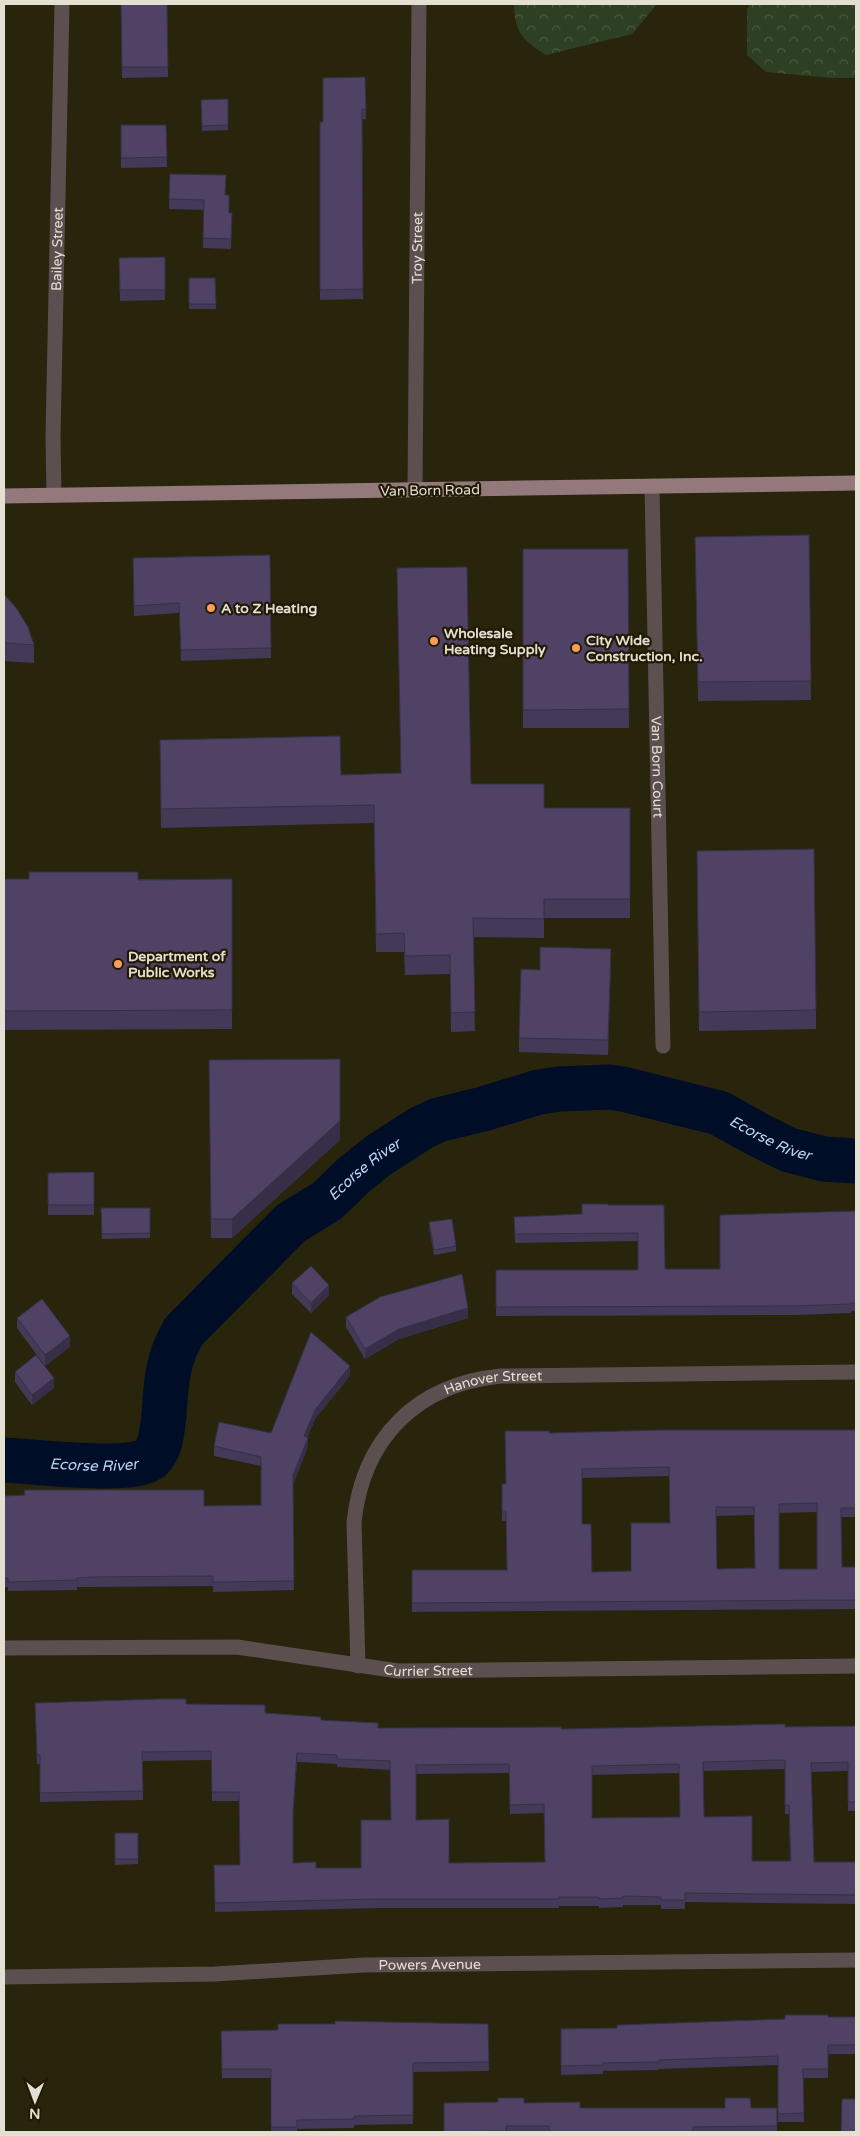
<svg xmlns="http://www.w3.org/2000/svg" width="860" height="2136" font-family="'Varela Round',sans-serif">
<style>
.forest{fill:url(#forest-crowns)}
.lines{fill:none;stroke-linecap:round;stroke-linejoin:round}
.river{stroke:#000d26;stroke-width:45}
.minor{stroke:#5c4f50;stroke-width:15}
.major{stroke:#93797c;stroke-width:15}
.wall{fill:#443957;fill-rule:evenodd}
.shaded-wall{fill:#372e47}
.building{fill:#4f4265;stroke:#372e47;fill-rule:evenodd}
.poi-dot{fill:#fd9c57;stroke:#201a04;stroke-width:2}
.labels{text-anchor:middle;stroke-width:4.5;stroke-linejoin:round;paint-order:stroke}
.street-label{font-size:14px;fill:#e3dfd1;stroke:#201a04}
.poi-label{font-size:14px;font-weight:bold;fill:#e3dfd1;stroke:#201a04;text-anchor:start}
.water-label{font-size:15px;font-style:italic;fill:#b9d4f4;stroke:#201a04}
</style>
<defs>
<pattern id="forest-crowns" width="20" height="18" patternUnits="userSpaceOnUse" patternTransform="scale(1.25)"><rect width="20" height="18" fill="#2d4023"/><path d="M2 6a3 3 0 1 1 6 0M12 15a3 3 0 1 1 6 0" fill="none" stroke="#4b5b42"/></pattern>
</defs>
<rect width="100%" height="100%" fill="#29240c"/>
<g class="forest">
<path d="M514 4H657L632 34 546 55C522 40 515 33 514 4Z"/>
<polygon points="750,4 856,4 856,78 831,78 766,72 747,55 747,9"/>
</g>
<g class="lines">
<path class="river" id="s1" d="M4 1460C30 1461 135 1474 151 1458 162 1447 162 1429 164 1415 166 1383 167 1359 184 1331L291 1223 327 1201 354 1175 379 1155 421 1128 438 1120 483 1109 539 1092 559 1089 609 1087 623 1089 719 1113 755 1133 789 1150 824 1159 856 1161"/>
<g class="minor">
<path id="s2" d="M652 487 663 1046"/>
<path id="s3" d="M415 490 419 4"/>
<path id="s4" d="M54 495 53 437 62 4"/>
<path id="s5" d="M4 1648 237 1647 398 1671 856 1666"/>
<path id="s6" d="M358 1666 354 1522C363 1438 417 1384 501 1376L856 1372"/>
<path id="s7" d="M4 1977 215 1974 364 1965 856 1960"/>
</g>
<polyline class="major" points="4,496 856,483"/>
</g>
<g class="wall">
<polygon points="121,4 167,4 168,77 122,78"/>
<polygon points="365,77 366,119 362,119 363,299 320,300 320,122 323,122"/>
<polygon points="228,99 228,130 202,131 201,100"/>
<polygon points="121,125 166,125 167,167 121,168"/>
<polygon points="170,174 225,195 229,213 232,213 231,249 203,248 204,210 169,209"/>
<polygon points="165,257 165,300 120,301 119,258"/>
<polygon points="189,278 215,278 216,309 189,309"/>
<polygon points="809,535 811,700 698,701 695,537"/>
<polygon points="523,549 628,549 629,728 523,728"/>
<polygon points="270,555 271,658 181,661 179,613 134,616 133,558"/>
<polygon points="397,568 471,784 544,808 630,808 630,918 544,918 544,938 473,937 475,1031 451,1032 450,974 405,975 404,952 376,952 374,823 161,828 160,740 341,775 401,773"/>
<polygon points="4,594 34,645 34,663 4,661"/>
<polygon points="697,870 816,1010 816,1029 699,1031"/>
<polygon points="4,879 232,879 232,1029 4,1030"/>
<polygon points="611,964 608,1055 519,1052 519,1038"/>
<polygon points="209,1060 340,1140 232,1238 211,1238"/>
<polygon points="94,1172 94,1215 48,1215 48,1173"/>
<polygon points="608,1205 664,1205 665,1269 720,1269 856,1211 856,1311 851,1311 851,1313 795,1315 496,1316 496,1270 638,1270 638,1241 515,1243 514,1217 582,1214"/>
<polygon points="101,1208 150,1208 150,1238 102,1239"/>
<polygon points="429,1222 456,1246 456,1251 434,1255 429,1228"/>
<polygon points="292,1283 329,1295 311,1313 292,1294"/>
<polygon points="346,1317 468,1318 399,1339 365,1359 346,1327"/>
<polygon points="17,1318 70,1347 45,1366 17,1328"/>
<polygon points="15,1372 54,1388 32,1405 15,1382"/>
<polygon points="350,1376 315,1419 307,1438 308,1447 293,1485 294,1590 213,1592 213,1586 92,1587 77,1587 77,1590 8,1591 8,1587 4,1587 4,1496 204,1506 261,1505 261,1466 214,1456 214,1446 271,1433"/>
<path d="M831 1430H856V1517H841L842 1567H856V1609L412 1612V1570H507L506 1521H502V1484H506L549 1433ZM669 1476 670 1523 631 1571 592 1572 582 1524V1478ZM817 1512V1569H779V1513ZM754 1515 755 1568 717 1569 716 1516Z"/>
<path d="M35 1703 186 1704 321 1720 378 1728 561 1729 856 1726V1811H848V1771L811 1772 814 1862H856V1904L685 1902V1909H661V1905H623V1907L599 1908V1906H559V1908H378L215 1912 214 1865H240L239 1801H212L211 1760 143 1761V1800L40 1802V1764H37ZM297 1762 337 1764V1767L390 1770 391 1820 361 1868H316L293 1863V1819ZM785 1769V1814H789L790 1861H752L704 1817 703 1771ZM509 1773 510 1814 544 1813 545 1862 449 1863 416 1820V1774ZM679 1773 680 1817 592 1818V1775Z"/>
<polygon points="115,1833 138,1833 138,1864 115,1865"/>
<polygon points="828,2017 856,2017 856,2054 828,2054 828,2078 803,2078 804,2122 778,2122 778,2065 659,2069 659,2070 603,2071 603,2074 561,2075 561,2029 617,2028"/>
<polygon points="488,2024 489,2071 413,2072 413,2124 354,2125 354,2128 297,2129 297,2132 271,2132 271,2078 222,2078 221,2031 278,2030"/>
<polygon points="444,2103 524,2103 580,2108 777,2108 777,2132 444,2132"/>
</g>
<g class="shaded-wall">
<polygon points="611,949 611,964 608,1055 608,1040"/>
<polygon points="340,1121 340,1140 232,1238 232,1219"/>
<polygon points="329,1285 329,1295 311,1313 311,1303"/>
<polygon points="468,1308 468,1318 399,1339 365,1359 365,1349 399,1329"/>
<polygon points="70,1336 70,1347 45,1366 45,1355"/>
<polygon points="350,1366 350,1376 315,1419 304,1446 304,1436 315,1410"/>
<polygon points="54,1378 54,1388 32,1405 32,1395"/>
<polygon points="308,1438 308,1447 293,1485 293,1475"/>
<polygon points="297,1753 297,1762 293,1819 293,1811"/>
</g>
<g class="building">
<polygon points="121,4 167,4 168,67 122,67"/>
<polygon points="365,77 366,109 362,109 363,289 320,290 320,122 323,122 323,78"/>
<polygon points="228,99 228,125 202,126 201,100"/>
<polygon points="121,125 166,125 167,157 121,158"/>
<polygon points="170,174 226,175 225,195 229,195 229,213 232,213 231,239 203,238 204,200 169,199"/>
<polygon points="165,257 165,290 120,290 119,258"/>
<polygon points="189,278 215,278 216,304 189,304"/>
<polygon points="809,535 811,681 698,682 695,537"/>
<polygon points="523,549 628,549 629,709 523,710"/>
<polygon points="270,555 271,648 181,650 179,603 134,606 133,558"/>
<polygon points="467,567 471,784 544,784 544,808 630,808 630,899 544,899 544,919 473,918 475,1012 451,1013 450,955 405,956 404,933 376,934 374,805 161,809 160,740 340,736 341,775 401,773 397,568"/>
<polygon points="4,594 17,609 28,627 34,645 4,643"/>
<polygon points="814,849 816,1010 699,1012 697,851"/>
<polygon points="29,872 138,872 138,880 232,879 232,1010 4,1011 4,879 29,879"/>
<polygon points="540,947 611,949 608,1040 519,1038 521,969 540,970"/>
<polygon points="340,1059 340,1121 232,1219 211,1219 209,1060"/>
<polygon points="94,1172 94,1205 48,1205 48,1173"/>
<polygon points="582,1204 608,1204 608,1205 664,1205 665,1269 720,1269 720,1215 856,1211 856,1303 851,1303 851,1304 795,1306 496,1307 496,1270 638,1270 638,1233 515,1234 514,1217 582,1214"/>
<polygon points="101,1208 150,1208 150,1233 102,1234"/>
<polygon points="452,1219 456,1246 434,1250 429,1222"/>
<polygon points="311,1266 329,1285 311,1303 292,1283"/>
<polygon points="462,1274 468,1308 399,1329 365,1349 346,1317 380,1297"/>
<polygon points="42,1299 70,1336 45,1355 17,1318"/>
<polygon points="311,1332 350,1366 315,1410 304,1436 308,1438 293,1475 294,1581 213,1582 213,1576 92,1577 77,1578 77,1580 8,1582 8,1578 4,1578 4,1496 25,1495 24,1490 204,1490 204,1506 261,1505 261,1457 214,1446 219,1422 271,1433"/>
<polygon points="36,1355 54,1378 32,1395 15,1372"/>
<path d="M661 1430H856V1508H841L842 1567H856V1600L412 1603V1570H507L506 1512H502V1484H506L505 1431H549V1433ZM669 1467 670 1523H631V1571L592 1572 591 1524H582V1469ZM817 1503V1569H779V1504ZM716 1507H754L755 1568 717 1569Z"/>
<path d="M159 1699H186V1704L265 1705V1713L321 1717V1720L378 1723V1728L561 1727V1729L785 1724V1727L856 1726V1802H848V1762L811 1763 814 1862H856V1895L685 1893V1900H661V1897L623 1896V1898L599 1899V1897H559V1899H378L215 1903 214 1865H240L239 1792H212L211 1751 142 1752 143 1791 40 1793V1755H37L35 1703ZM297 1753 337 1755V1759L390 1761 391 1820H361V1868H316V1862L293 1863V1811ZM785 1760V1805H789L791 1861H752V1816L704 1817 703 1762ZM509 1764 510 1805 544 1804 545 1862 449 1863V1819L416 1820V1765ZM679 1764 680 1817 592 1818V1766Z"/>
<rect x="115" y="1833" width="23" height="26"/>
<polygon points="785,2015 828,2015 828,2017 856,2017 856,2045 828,2045 828,2069 803,2069 804,2113 778,2114 778,2056 659,2060 659,2062 603,2063 603,2065 561,2066 561,2029 617,2028 617,2025 785,2019"/>
<polygon points="335,2021 488,2024 489,2062 413,2063 413,2115 354,2116 354,2119 297,2120 297,2127 271,2127 271,2069 222,2069 221,2031 278,2030 278,2024 335,2024"/>
<polygon points="498,2098 524,2098 524,2103 580,2102 580,2108 725,2108 725,2098 750,2098 751,2108 777,2108 777,2126 693,2127 693,2132 549,2132 549,2126 506,2126 506,2131 444,2132 444,2103 498,2102"/>
<polygon points="842,2099 856,2099 856,2132 841,2132"/>
</g>
<g class="poi-dot">
<circle cx="211" cy="608" r="5"/>
<circle cx="434" cy="641" r="5"/>
<circle cx="576" cy="648" r="5"/>
<circle cx="118" cy="964" r="5"/>
</g>
<g class="labels">
<g class="street-label">
<text dy="5" stroke="none"><textPath href="#s3" startOffset="242">Troy Street</textPath></text>
<text dy="5" stroke="none"><textPath href="#s4" startOffset="246">Bailey Street</textPath></text>
<text transform="translate(430 490) rotate(-1)" y="5">Van Born Road</text>
<text dy="5" stroke="none"><textPath href="#s2" startOffset="280">Van Born Court</textPath></text>
<text dy="5" stroke="none"><textPath href="#s6" startOffset="362">Hanover Street</textPath></text>
<text dy="5" stroke="none"><textPath href="#s5" startOffset="426">Currier Street</textPath></text>
<text dy="5" stroke="none"><textPath href="#s7" startOffset="426">Powers Avenue</textPath></text>
</g>
<g class="poi-label">
<text x="221" y="613">A to Z Heating</text>
<text x="444" y="638">Wholesale<tspan x="444" dy="16">Heating Supply</tspan></text>
<text x="586" y="645">City Wide<tspan x="586" dy="16">Construction, Inc.</tspan></text>
<text x="128" y="961">Department of<tspan x="128" dy="16">Public Works</tspan></text>
</g>
<g class="water-label">
<text dy="5" stroke="none"><textPath href="#s1" startOffset="960">Ecorse River</textPath></text>
<text dy="5" stroke="none"><textPath href="#s1" startOffset="525">Ecorse River</textPath></text>
<text dy="5" stroke="none"><textPath href="#s1" startOffset="90">Ecorse River</textPath></text>
</g>
</g>
<rect width="860" height="2136" fill="none" stroke="#e3dfd1" stroke-width="10"/>
<g transform="translate(35 2101) rotate(181)" stroke="#201a04" stroke-width="4" paint-order="stroke">
<path d="M0-4L9 19L0 12L-9 19Z" fill="#e3dfd1"/>
<text y="-8" font-size="14" font-weight="bold" text-anchor="middle" fill="#e3dfd1">N</text>
</g>
</svg>
